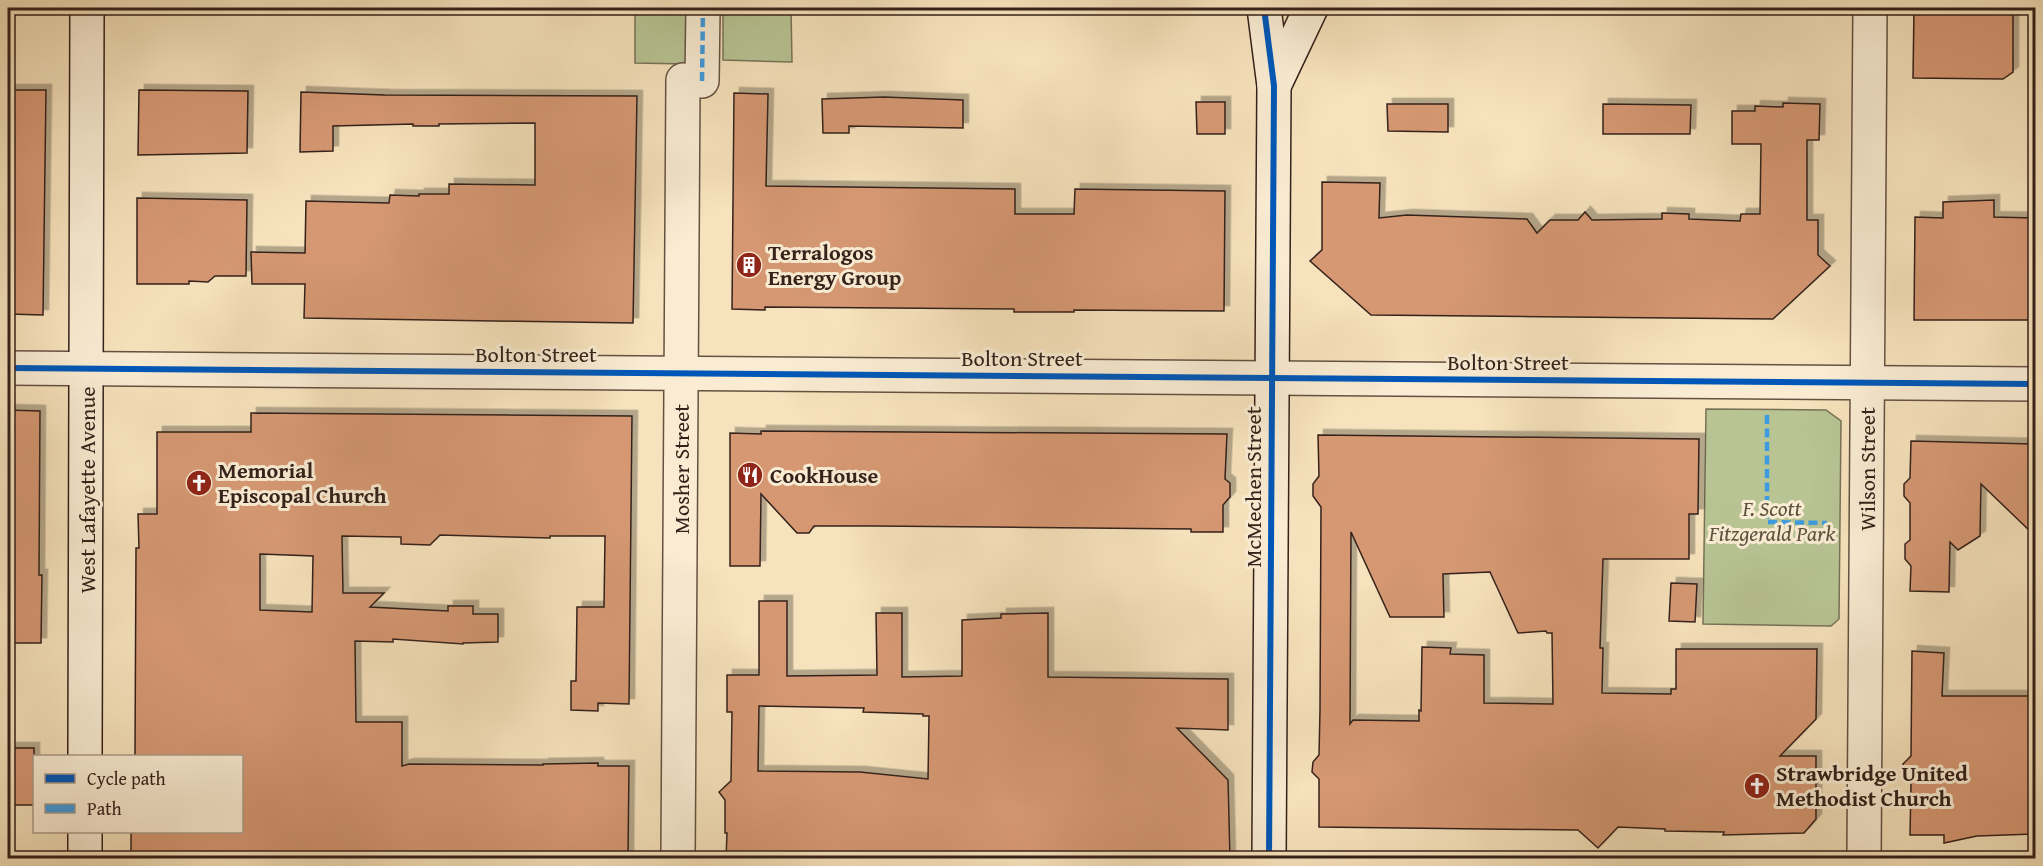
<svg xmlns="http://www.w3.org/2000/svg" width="2043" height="866" font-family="'Gentium Book Plus',serif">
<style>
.green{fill:#b8c494;stroke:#767257;stroke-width:1.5}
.building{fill:#d59873;stroke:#34211a;stroke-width:1.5;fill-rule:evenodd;filter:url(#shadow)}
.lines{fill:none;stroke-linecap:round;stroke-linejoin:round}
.street-casing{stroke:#645142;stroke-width:36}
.secondary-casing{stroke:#34211a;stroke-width:36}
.street{stroke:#f9ecd3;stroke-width:33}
.secondary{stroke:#f9ecd3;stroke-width:33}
.quiet{stroke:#3e9bdf;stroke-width:4.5;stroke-dasharray:9 4.5;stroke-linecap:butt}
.cycleway-casing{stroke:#f9ecd3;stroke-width:10}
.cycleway{stroke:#0057b8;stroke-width:6}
.labels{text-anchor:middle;stroke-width:6;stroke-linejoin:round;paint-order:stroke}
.poi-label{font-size:22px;font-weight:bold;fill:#34211a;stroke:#f9ecd3;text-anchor:start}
.street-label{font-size:22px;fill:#34211a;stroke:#f9ecd3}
.park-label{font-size:22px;font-style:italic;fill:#5c523f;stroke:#f9ecd3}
</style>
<defs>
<filter id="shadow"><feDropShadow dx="5.5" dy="-5.5" stdDeviation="0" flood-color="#0004"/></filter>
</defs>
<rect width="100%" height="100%" fill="#f6e2bc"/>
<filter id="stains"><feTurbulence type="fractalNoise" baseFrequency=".00333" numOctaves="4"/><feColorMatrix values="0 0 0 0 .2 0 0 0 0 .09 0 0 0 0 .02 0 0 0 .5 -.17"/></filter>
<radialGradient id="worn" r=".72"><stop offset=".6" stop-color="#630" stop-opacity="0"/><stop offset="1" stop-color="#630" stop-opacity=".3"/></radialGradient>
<g class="green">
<polygon points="635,8 688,8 687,64 635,63"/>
<polygon points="723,8 791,8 792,62 723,60"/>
<polygon points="1706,409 1826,410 1841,421 1839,619 1831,626 1703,624"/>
</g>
<g class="building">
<polygon points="1914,8 2013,8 2013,72 2003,79 1913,78"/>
<polygon points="8,90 46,90 43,315 8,314"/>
<polygon points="139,90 248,91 247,153 138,155"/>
<polygon points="301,92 385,95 637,96 633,323 304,318 305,284 252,284 251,252 305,253 306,201 389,203 390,195 419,196 419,194 449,194 449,184 535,185 535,123 439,124 439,126 413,126 413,124 333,126 333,151 300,152"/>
<polygon points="734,93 768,94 766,186 1015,189 1015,214 1074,214 1075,189 1225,191 1224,311 1074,310 1074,312 1014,312 1014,309 765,307 765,310 732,309"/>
<polygon points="884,97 963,100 963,128 849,126 849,133 823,133 822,99"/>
<polygon points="1196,102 1225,102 1225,134 1197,134"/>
<polygon points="1783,103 1820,104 1819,140 1807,140 1807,220 1818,220 1818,255 1830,266 1773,319 1371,315 1310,261 1322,250 1322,182 1380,183 1379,218 1407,215 1527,219 1537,233 1550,220 1578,220 1585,212 1592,220 1662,219 1662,213 1689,214 1689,219 1740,221 1741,214 1760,214 1761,144 1732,144 1732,111 1755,111 1755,106 1783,107"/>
<polygon points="1387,104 1448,104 1448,132 1388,131"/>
<polygon points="1603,104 1691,105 1690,134 1603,134"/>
<polygon points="137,198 247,200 246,276 215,276 208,282 189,281 189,284 137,284"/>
<polygon points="1994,200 1994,217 2036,218 2036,320 1914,320 1915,217 1943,218 1943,202"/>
<polygon points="8,410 40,411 39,575 42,575 41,643 8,643 8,578 10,578 13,510 11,509 11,504 8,504"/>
<path d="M251 413 632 416 629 704 598 703V711L571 710V681H576L577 607H604L605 536H550V538L440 535 430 545 401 544V537L342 536 343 593H384L370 607 448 611V606H473V614H498V642L463 643V644L393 639V642L355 641 356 722H402V766L409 764 543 765V764L598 763V766H629L628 858H131V831H242V756H135L136 548H139L138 514H157V432H251ZM260 554 313 556 312 612 260 610Z"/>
<polygon points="761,431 1227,434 1225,479 1230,483 1230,497 1223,505 1223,532 1191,532 1191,529 875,526 814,526 809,533 797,533 761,494 760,566 730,566 730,433 761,434"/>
<path d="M1318 435 1699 439 1698 514H1689V559H1603L1600 648H1603L1602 693 1671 694V689H1676V649H1817L1816 719 1780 756H1816V819L1804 833 1723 835 1724 832 1665 831V829L1618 827 1598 848 1578 830 1319 827V779L1312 772 1313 762 1319 755 1320 710 1321 507 1313 496V484L1319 476ZM1351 532 1390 617H1444L1443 574 1490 572 1518 633 1546 631 1547 633H1552L1553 704 1484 703V655L1450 654 1451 648 1422 647 1421 711 1419 710V721L1353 720 1350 724Z"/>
<polygon points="1911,441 2036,444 2036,514 2032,509 2032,533 1981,484 1980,536 1958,550 1950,542 1949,592 1910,591 1911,566 1905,559 1905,544 1910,540 1910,503 1904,496 1904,484 1910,478"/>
<polygon points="1671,583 1697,584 1695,622 1669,621"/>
<path d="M759 601H787V676L877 675 876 613H902V677L962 676V620L1001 618V614L1048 613V677L1228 679V730L1177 728 1228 780 1230 858H726L727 833H725V800L719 792 731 781 732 712H727V675H759ZM759 706 864 708 863 712 923 714V716H929L928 779 860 772 758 771Z"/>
<polygon points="1912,651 1944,653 1942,696 2036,696 2036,834 1977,836 1944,843 1944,835 1910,835 1911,784 1904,775 1903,764 1911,756"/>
<rect x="8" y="748" width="26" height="57"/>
</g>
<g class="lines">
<g class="street-casing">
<g id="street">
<polyline points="702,81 703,8"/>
<polyline points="8,368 2036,384"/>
<polyline points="678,858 683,80"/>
<polyline points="1864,858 1870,8"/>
</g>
</g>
<g class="secondary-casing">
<g id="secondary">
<polyline points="1264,8 1274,86 1269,858"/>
<polyline points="1274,86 1311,8"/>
<polyline points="85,756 87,8"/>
<polyline points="85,858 85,832"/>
</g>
</g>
<use href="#street" class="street"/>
<use href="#secondary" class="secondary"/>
<g class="quiet">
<polyline points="702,81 703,8"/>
<polyline points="1767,415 1767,522 1827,523"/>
</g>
<g class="cycleway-casing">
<g id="cycleway">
<polyline points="1264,8 1274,86 1269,858"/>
<polyline points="8,368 2036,384"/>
</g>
</g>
<use href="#cycleway" class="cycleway"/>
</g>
<defs>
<g id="building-disc" transform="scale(1.35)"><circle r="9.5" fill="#8f2418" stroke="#f9ecd3"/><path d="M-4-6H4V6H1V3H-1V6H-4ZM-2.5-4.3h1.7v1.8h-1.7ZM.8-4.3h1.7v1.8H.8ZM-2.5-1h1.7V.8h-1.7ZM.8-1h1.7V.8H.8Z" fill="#fff"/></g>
<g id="restaurant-disc" transform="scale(1.35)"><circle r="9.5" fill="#8f2418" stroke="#f9ecd3"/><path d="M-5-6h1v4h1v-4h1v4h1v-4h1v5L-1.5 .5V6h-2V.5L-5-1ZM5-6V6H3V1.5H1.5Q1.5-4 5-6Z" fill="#fff"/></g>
<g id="church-disc" transform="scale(1.35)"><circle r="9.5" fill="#8f2418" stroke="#f9ecd3"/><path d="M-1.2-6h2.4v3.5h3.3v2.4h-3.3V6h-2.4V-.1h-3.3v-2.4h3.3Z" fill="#fff"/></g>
</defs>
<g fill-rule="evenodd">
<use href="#building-disc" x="749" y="265"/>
<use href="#restaurant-disc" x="750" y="475"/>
<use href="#church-disc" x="199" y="483"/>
<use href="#church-disc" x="1757" y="786"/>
</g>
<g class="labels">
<g class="poi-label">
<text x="768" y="260">Terralogos<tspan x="768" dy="25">Energy Group</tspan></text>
<text x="218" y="478">Memorial<tspan x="218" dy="25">Episcopal Church</tspan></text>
<text x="770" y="483">CookHouse</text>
<text x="1776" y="781">Strawbridge United<tspan x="1776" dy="25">Methodist Church</tspan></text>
</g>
<g class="street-label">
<text x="536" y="362">Bolton Street</text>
<text x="1022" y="366">Bolton Street</text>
<text x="1508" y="370">Bolton Street</text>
<text transform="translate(681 469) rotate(-90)" y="8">Mosher Street</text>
<text transform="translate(1867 469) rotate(-90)" y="8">Wilson Street</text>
<text transform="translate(1253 487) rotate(-90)" y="8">McMechen Street</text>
<text transform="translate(87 490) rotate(-90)" y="8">West Lafayette Avenue</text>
</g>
<g class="park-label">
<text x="1772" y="516">F. Scott<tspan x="1772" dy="25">Fitzgerald Park</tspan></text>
</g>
</g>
<rect width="2043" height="866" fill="none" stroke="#f6e2bc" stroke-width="30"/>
<rect x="9" y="9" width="2025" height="848" fill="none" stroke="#34211a" stroke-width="3"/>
<rect x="15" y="15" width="2013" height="836" fill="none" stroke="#34211a" stroke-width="1.5"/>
<rect x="33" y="755" width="210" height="78" fill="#f9ecd3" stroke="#aa9b89" stroke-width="1.5"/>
<rect x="45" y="774" width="30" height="9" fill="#0057b8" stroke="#aa9b89" stroke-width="1.5"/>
<text x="87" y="785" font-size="18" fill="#34211a">Cycle path</text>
<rect x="45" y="804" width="30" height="9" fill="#3e9bdf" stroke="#aa9b89" stroke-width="1.5"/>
<text x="87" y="815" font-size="18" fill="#34211a">Path</text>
<rect width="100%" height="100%" filter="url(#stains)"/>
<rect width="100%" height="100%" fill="url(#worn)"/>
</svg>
